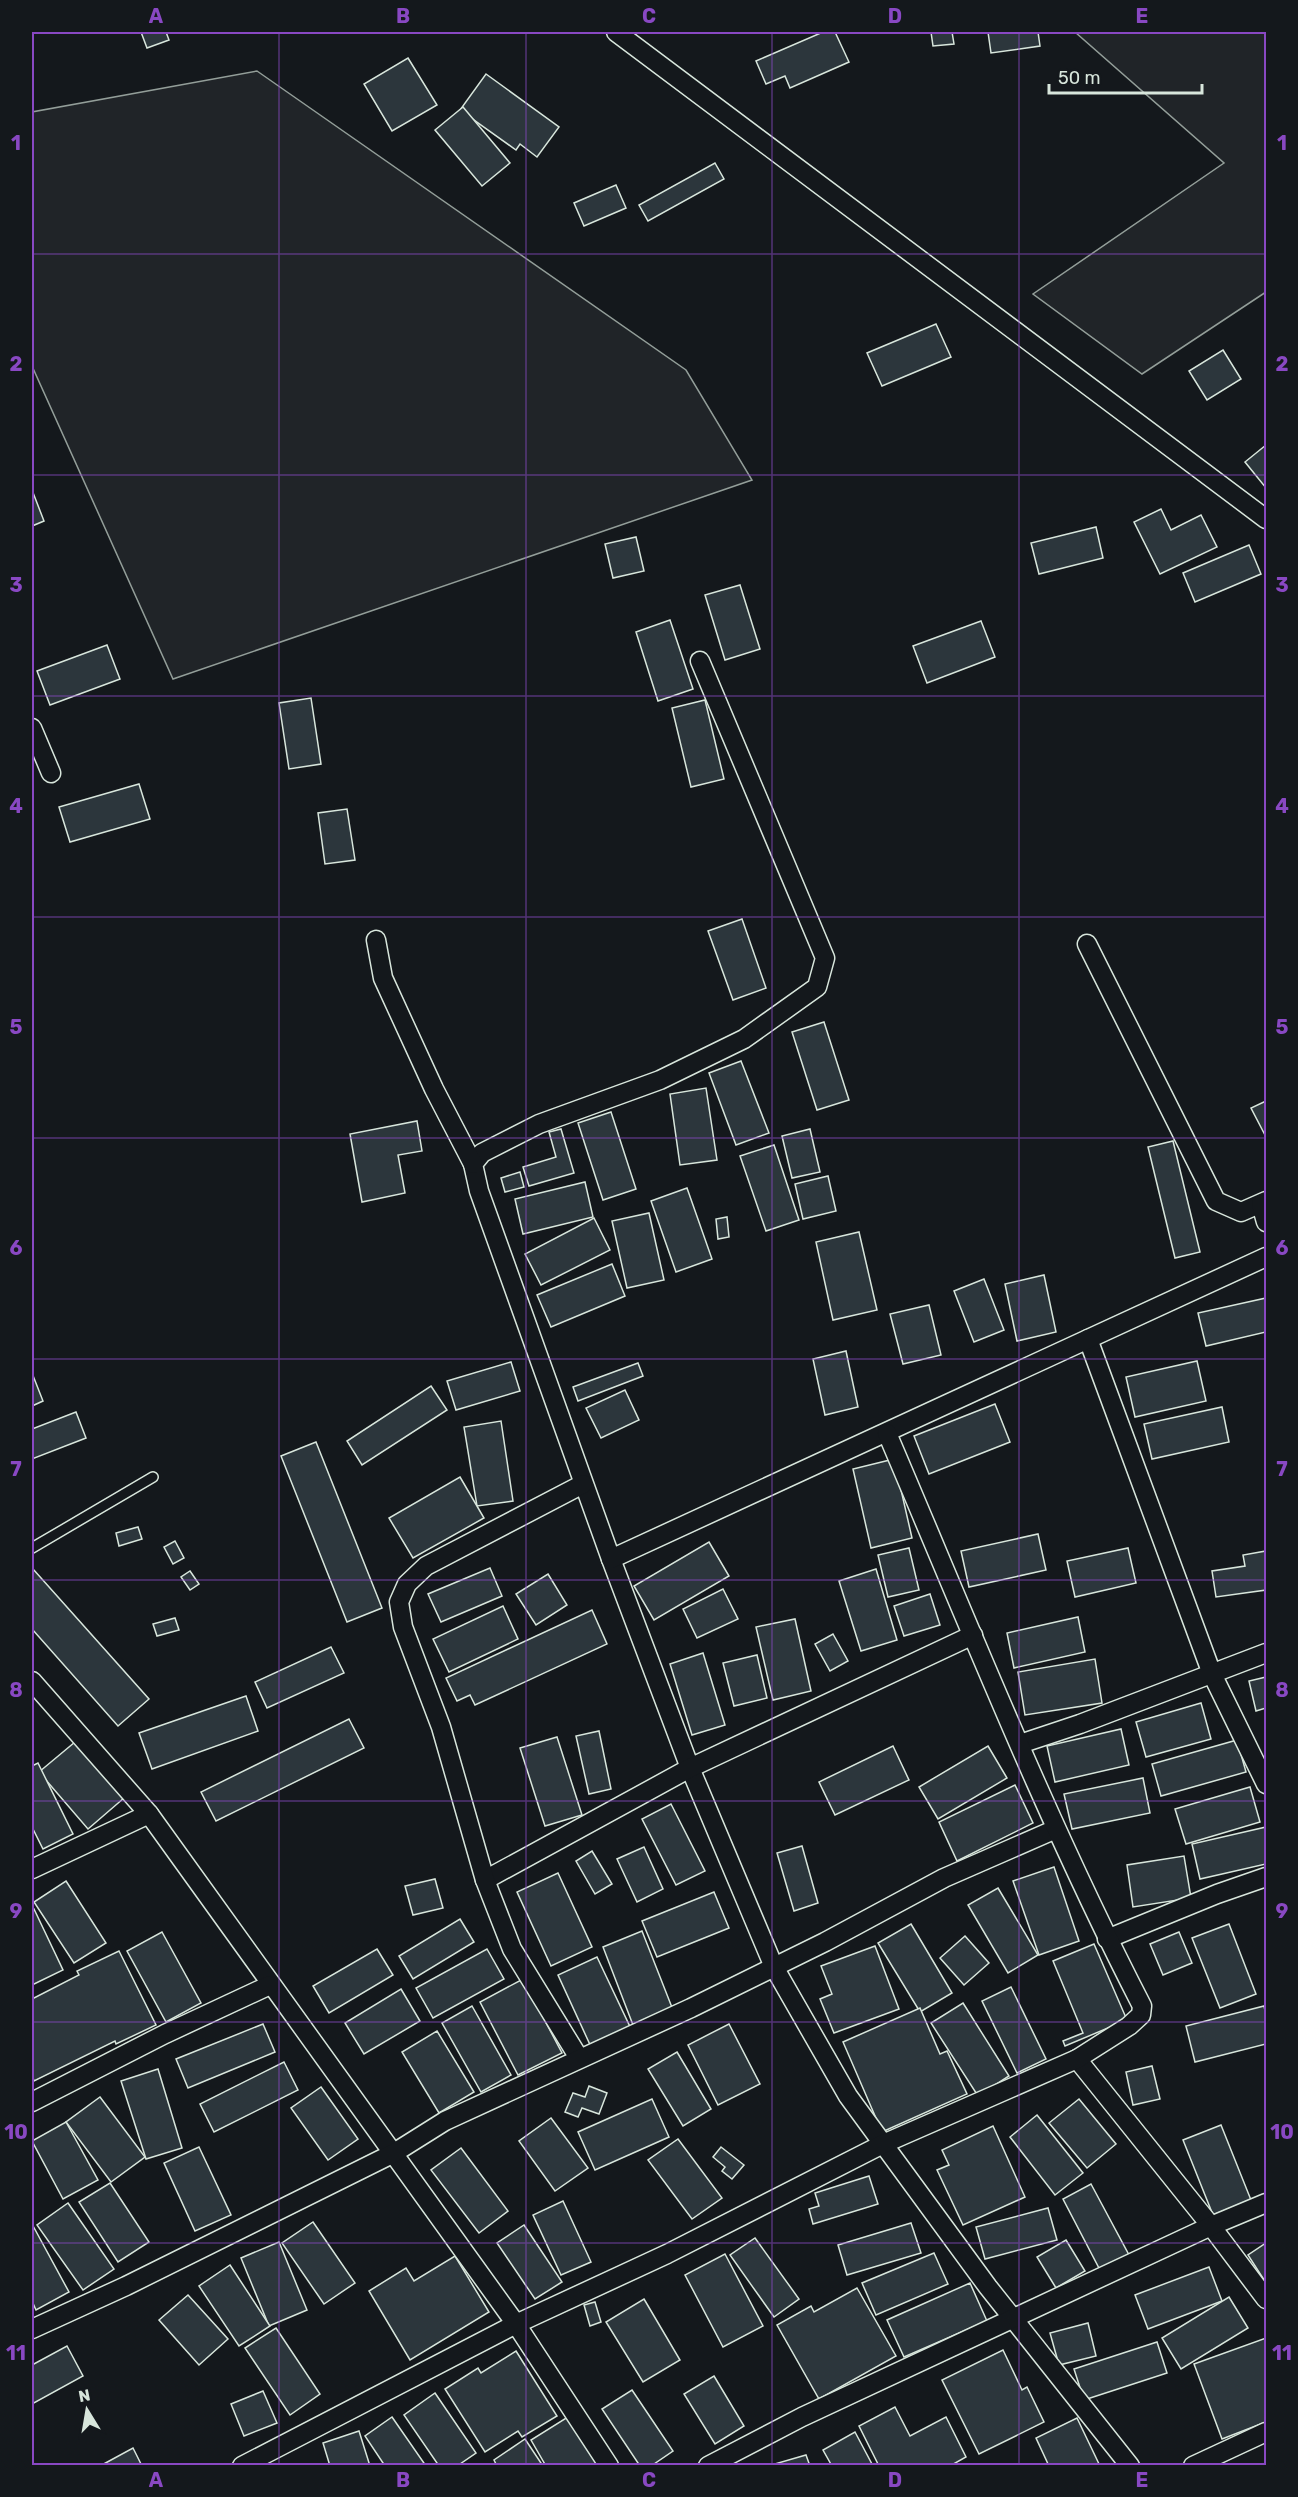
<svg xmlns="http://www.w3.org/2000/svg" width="1298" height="2497" font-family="Rubik,sans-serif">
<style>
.green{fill:#202428;stroke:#939e99;stroke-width:1.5}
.building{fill:#2c363c;stroke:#d8e6dc;stroke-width:1.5}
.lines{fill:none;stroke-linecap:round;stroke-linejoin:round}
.lane-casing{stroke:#d8e6dc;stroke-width:12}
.street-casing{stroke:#d8e6dc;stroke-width:21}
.lane{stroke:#14181c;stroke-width:9}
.street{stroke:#14181c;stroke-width:18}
.grid{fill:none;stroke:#8948c3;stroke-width:1.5;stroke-opacity:0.55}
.neatline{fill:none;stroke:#8948c3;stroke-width:2}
.grid-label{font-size:20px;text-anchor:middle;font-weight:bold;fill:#8948c3}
</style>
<rect width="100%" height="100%" fill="#14181c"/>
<g class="green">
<polygon points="1075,32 1266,32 1266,292 1142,374 1033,294 1224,163"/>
<polygon points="257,71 686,370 752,480 173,679 32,366 32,112"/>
</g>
<g class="building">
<polygon points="141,32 166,32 169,40 147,48"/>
<polygon points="823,32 835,32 849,62 790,88 785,76 766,84 756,61"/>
<polygon points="931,32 952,32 954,44 933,46"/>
<polygon points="988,32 1038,32 1040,46 991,53"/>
<polygon points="408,58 437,105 392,131 364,84"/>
<polygon points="486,74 559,127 537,157 520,144 516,150 460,110"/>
<polygon points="463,107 510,163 482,186 435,130"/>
<polygon points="715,163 724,179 648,221 639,205"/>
<polygon points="616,185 626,208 584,226 574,203"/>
<polygon points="936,324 951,357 882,386 867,353"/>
<polygon points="1223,350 1241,379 1207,400 1189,371"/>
<polygon points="1266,445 1266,488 1245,462"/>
<polygon points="32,490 44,521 32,526"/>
<polygon points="1161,509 1171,530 1201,515 1217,547 1160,574 1134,522"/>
<polygon points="1096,527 1103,558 1039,574 1031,543"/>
<polygon points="636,537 644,571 613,578 605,544"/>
<polygon points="1249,545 1261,574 1195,602 1183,573"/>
<polygon points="740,585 760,649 725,660 705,595"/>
<polygon points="670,620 693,689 658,701 636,632"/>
<polygon points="981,621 995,657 927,683 913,646"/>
<polygon points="107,645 120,679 50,705 37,671"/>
<polygon points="311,698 321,764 289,769 279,703"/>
<polygon points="705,700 724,779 691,787 672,708"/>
<polygon points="139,784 150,819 70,842 59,807"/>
<polygon points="347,809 355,860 325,864 318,813"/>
<polygon points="742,919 766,988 733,1000 708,931"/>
<polygon points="824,1022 849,1100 817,1110 792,1032"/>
<polygon points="741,1061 769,1133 736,1145 709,1073"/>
<polygon points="706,1088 717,1160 680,1165 670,1094"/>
<polygon points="1266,1101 1266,1137 1251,1108"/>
<polygon points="611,1112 636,1189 603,1200 578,1123"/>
<polygon points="417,1121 422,1151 398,1155 405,1193 362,1202 350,1134"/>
<polygon points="561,1129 574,1173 529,1186 523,1167 556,1157 549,1132"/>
<polygon points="810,1129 820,1172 792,1178 782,1136"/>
<polygon points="1173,1141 1200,1252 1175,1258 1148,1147"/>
<polygon points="774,1145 799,1220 766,1231 740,1156"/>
<polygon points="520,1172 524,1187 505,1192 501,1178"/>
<polygon points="828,1176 836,1211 803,1219 795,1184"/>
<polygon points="585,1182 593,1217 523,1234 515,1199"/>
<polygon points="687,1188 712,1259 676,1272 651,1201"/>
<polygon points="649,1213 664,1280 627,1288 612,1221"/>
<polygon points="727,1217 729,1237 718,1239 716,1219"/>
<polygon points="594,1218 610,1250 541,1285 525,1254"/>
<polygon points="859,1232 877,1310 833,1320 816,1242"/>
<polygon points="612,1264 625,1296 551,1327 537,1295"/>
<polygon points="1044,1275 1056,1332 1017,1341 1005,1284"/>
<polygon points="984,1279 1004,1330 974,1342 954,1291"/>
<polygon points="1266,1298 1266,1332 1206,1346 1198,1313"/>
<polygon points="929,1305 941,1355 903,1364 890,1314"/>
<polygon points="846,1351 858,1407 825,1415 813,1359"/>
<polygon points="1197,1361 1206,1401 1135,1417 1126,1377"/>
<polygon points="511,1362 520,1391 456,1410 447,1381"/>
<polygon points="638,1363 643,1376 578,1401 573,1387"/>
<polygon points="32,1373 43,1401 32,1406"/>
<polygon points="431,1386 447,1410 362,1465 347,1441"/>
<polygon points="625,1390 639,1420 601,1438 586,1408"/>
<polygon points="995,1404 1010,1442 929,1474 914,1436"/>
<polygon points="1222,1407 1229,1442 1152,1459 1144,1424"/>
<polygon points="76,1412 86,1438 32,1459 32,1429"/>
<polygon points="501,1421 513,1501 477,1506 464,1427"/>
<polygon points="316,1442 382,1608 347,1622 281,1456"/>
<polygon points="894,1459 912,1538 871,1548 853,1469"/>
<polygon points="460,1477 484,1518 413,1558 389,1518"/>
<polygon points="138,1527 142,1539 119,1546 116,1533"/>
<polygon points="1038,1534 1046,1570 969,1587 961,1551"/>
<polygon points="175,1541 184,1558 173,1564 164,1547"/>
<polygon points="709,1542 729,1576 654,1620 634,1586"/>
<polygon points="909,1548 919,1590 888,1597 878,1555"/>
<polygon points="1128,1548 1136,1583 1075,1597 1067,1561"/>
<polygon points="1266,1551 1266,1590 1216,1597 1212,1571 1245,1566 1243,1555"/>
<polygon points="490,1568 502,1596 441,1622 428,1594"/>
<polygon points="33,1569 149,1699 118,1726 32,1629 32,1571"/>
<polygon points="876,1569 897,1640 861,1651 839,1581"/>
<polygon points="190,1571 199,1584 190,1590 181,1577"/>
<polygon points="548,1574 567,1605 536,1625 516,1594"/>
<polygon points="723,1589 738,1619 697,1638 683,1609"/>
<polygon points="930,1594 940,1625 904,1636 894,1606"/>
<polygon points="503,1606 518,1639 449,1672 433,1639"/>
<polygon points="592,1610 607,1644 475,1705 470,1695 457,1701 446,1678"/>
<polygon points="1078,1617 1085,1652 1014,1668 1007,1633"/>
<polygon points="175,1618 179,1630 157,1636 153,1624"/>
<polygon points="795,1619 811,1691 773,1700 756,1627"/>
<polygon points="833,1634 848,1661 830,1671 815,1644"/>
<polygon points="331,1647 344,1673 267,1708 255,1682"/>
<polygon points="703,1653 725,1725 692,1735 670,1664"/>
<polygon points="757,1655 767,1698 734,1706 723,1663"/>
<polygon points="1095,1659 1102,1703 1025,1715 1018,1672"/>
<polygon points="1266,1677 1266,1708 1256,1711 1249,1681"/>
<polygon points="246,1696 258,1731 152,1769 139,1733"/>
<polygon points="1201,1703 1211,1739 1146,1757 1136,1722"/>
<polygon points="349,1719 364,1748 216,1821 201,1792"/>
<polygon points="1121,1729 1129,1765 1055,1782 1047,1746"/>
<polygon points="599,1731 611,1789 589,1794 576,1736"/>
<polygon points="557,1737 582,1815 545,1826 520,1748"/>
<polygon points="1237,1740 1246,1772 1161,1796 1152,1764"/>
<polygon points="75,1742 124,1798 88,1829 39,1772"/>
<polygon points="893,1746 909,1780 835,1815 819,1782"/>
<polygon points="988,1746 1007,1778 938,1819 919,1787"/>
<polygon points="38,1763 73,1834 43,1849 32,1827 32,1766"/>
<polygon points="1143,1778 1150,1813 1072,1829 1064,1794"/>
<polygon points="1015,1785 1033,1823 957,1861 939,1822"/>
<polygon points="1250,1787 1260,1822 1186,1844 1175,1809"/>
<polygon points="671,1804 705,1871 676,1885 642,1819"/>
<polygon points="1266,1827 1266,1864 1200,1879 1192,1844"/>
<polygon points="802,1846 818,1903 794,1911 777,1853"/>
<polygon points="644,1847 663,1889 637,1902 617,1859"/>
<polygon points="592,1851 612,1884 595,1894 576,1861"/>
<polygon points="1184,1856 1191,1898 1133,1907 1127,1865"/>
<polygon points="1054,1867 1079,1941 1039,1955 1013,1881"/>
<polygon points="558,1873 592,1947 551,1966 517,1892"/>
<polygon points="435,1879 443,1908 413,1915 405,1886"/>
<polygon points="66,1881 106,1943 74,1963 34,1902"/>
<polygon points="998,1888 1038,1955 1008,1973 968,1905"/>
<polygon points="714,1892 729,1928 657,1957 642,1921"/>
<polygon points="34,1909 63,1970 32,1985 32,1910"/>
<polygon points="460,1919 474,1942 413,1979 399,1956"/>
<polygon points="911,1924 952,1993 920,2012 878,1943"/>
<polygon points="1229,1924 1256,1994 1220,2008 1192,1938"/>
<polygon points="642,1931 673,2010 633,2025 603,1947"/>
<polygon points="162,1932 201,2003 166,2022 127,1951"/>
<polygon points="1179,1932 1192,1963 1163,1975 1150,1944"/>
<polygon points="965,1936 989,1963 964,1985 940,1958"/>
<polygon points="1094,1944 1127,2020 1065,2046 1063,2041 1083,2033 1053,1961"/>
<polygon points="875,1946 899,2009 834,2033 820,1999 832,1994 821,1966"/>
<polygon points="377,1949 393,1975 329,2013 313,1986"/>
<polygon points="487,1949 504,1979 433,2018 416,1988"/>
<polygon points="119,1951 156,2025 116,2044 115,2041 34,2081 32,2075 32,1999 79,1975 77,1971"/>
<polygon points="597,1957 632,2031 592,2049 558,1975"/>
<polygon points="523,1979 562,2053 518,2075 480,2002"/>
<polygon points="1011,1987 1046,2059 1017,2073 982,2001"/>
<polygon points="401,1989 420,2021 364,2054 345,2023"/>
<polygon points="963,2003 1009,2076 978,2096 931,2023"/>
<polygon points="472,2006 511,2075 481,2092 442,2023"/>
<polygon points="1264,2006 1266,2015 1266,2044 1195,2062 1186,2026"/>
<polygon points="920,2008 940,2054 947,2051 967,2094 882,2132 843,2042"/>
<polygon points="263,2024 275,2052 188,2088 176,2059"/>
<polygon points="729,2024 760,2084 718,2105 688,2045"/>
<polygon points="437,2031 474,2092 439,2113 402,2052"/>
<polygon points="677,2052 711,2109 683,2126 648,2069"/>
<polygon points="284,2062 298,2090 214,2132 200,2104"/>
<polygon points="1152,2066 1160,2099 1133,2105 1126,2072"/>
<polygon points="158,2069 182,2148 146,2159 121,2081"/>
<polygon points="589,2086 607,2093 599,2114 582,2108 578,2117 565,2112 573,2093 585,2097"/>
<polygon points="321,2087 358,2139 328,2160 291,2108"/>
<polygon points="100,2097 145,2157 111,2182 66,2122"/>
<polygon points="652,2099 669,2137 595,2170 578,2132"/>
<polygon points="1079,2099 1116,2144 1087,2168 1049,2123"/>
<polygon points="1037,2115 1083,2173 1055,2195 1010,2137"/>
<polygon points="551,2118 588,2168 555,2191 519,2141"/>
<polygon points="66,2122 98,2180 63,2199 32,2141"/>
<polygon points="1221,2125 1251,2200 1213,2215 1183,2140"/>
<polygon points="993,2126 1025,2197 963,2225 937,2170 949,2165 942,2150"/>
<polygon points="678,2139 722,2198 692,2219 648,2160"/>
<polygon points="199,2147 231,2215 195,2231 164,2163"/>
<polygon points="721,2147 744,2165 732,2179 722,2171 725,2167 713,2157"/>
<polygon points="461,2148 508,2211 479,2233 431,2170"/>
<polygon points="869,2176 878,2204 813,2224 809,2209 819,2206 815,2193"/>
<polygon points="110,2183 149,2242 118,2262 79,2202"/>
<polygon points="1091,2184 1129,2255 1100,2270 1063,2199"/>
<polygon points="563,2201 591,2262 561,2275 533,2215"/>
<polygon points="68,2203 114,2269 83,2290 37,2225"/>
<polygon points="1048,2208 1057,2240 985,2259 976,2227"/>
<polygon points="313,2222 355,2283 324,2304 282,2243"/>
<polygon points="911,2223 921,2253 847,2275 838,2245"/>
<polygon points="32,2224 69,2292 36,2310 32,2301"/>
<polygon points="524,2225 562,2282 535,2299 497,2243"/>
<polygon points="755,2238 799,2299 774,2317 730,2255"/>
<polygon points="1066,2240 1085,2271 1056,2288 1037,2257"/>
<polygon points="279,2242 307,2310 269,2326 241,2258"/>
<polygon points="1266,2243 1266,2283 1248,2255"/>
<polygon points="934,2253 948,2284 876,2315 862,2283"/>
<polygon points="725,2254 763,2326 723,2347 685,2275"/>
<polygon points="455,2256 489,2312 410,2360 369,2291 406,2268 414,2281"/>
<polygon points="230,2265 270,2326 239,2346 199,2286"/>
<polygon points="1209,2267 1222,2301 1148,2329 1135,2295"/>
<polygon points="970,2283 987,2321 904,2357 887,2320"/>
<polygon points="857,2288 896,2356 819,2399 777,2325 811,2306 814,2312"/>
<polygon points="188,2295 228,2339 199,2365 159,2320"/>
<polygon points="1229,2297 1248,2328 1181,2369 1162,2338"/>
<polygon points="644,2299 680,2360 643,2382 606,2322"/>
<polygon points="595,2302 601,2322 590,2326 584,2305"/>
<polygon points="1088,2323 1096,2356 1059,2365 1050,2333"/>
<polygon points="276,2328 320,2394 290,2415 245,2348"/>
<polygon points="1266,2338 1266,2422 1222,2439 1194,2364"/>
<polygon points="1157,2342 1167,2373 1084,2400 1074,2369"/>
<polygon points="67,2346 83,2376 32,2404 32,2365"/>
<polygon points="1003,2350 1022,2390 1027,2387 1044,2422 979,2454 942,2380"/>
<polygon points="516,2351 557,2416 522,2437 518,2431 485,2452 445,2389 478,2368 481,2373"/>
<polygon points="714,2376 744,2426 715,2444 684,2394"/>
<polygon points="632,2390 673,2451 651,2466 640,2466 602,2409"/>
<polygon points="263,2391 277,2423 244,2436 231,2404"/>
<polygon points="435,2393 476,2453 457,2466 439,2466 404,2415"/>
<polygon points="895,2407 910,2436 946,2417 966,2457 950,2466 879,2466 859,2426"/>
<polygon points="571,2415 601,2466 546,2466 531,2440"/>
<polygon points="392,2417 426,2466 385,2466 365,2436"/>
<polygon points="1077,2418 1100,2466 1049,2466 1036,2438"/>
<polygon points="359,2431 370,2466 330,2466 323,2443"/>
<polygon points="855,2432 873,2466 832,2466 823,2450"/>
<polygon points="525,2439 543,2466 497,2466 494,2460"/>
<polygon points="133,2448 142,2466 100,2466"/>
<polygon points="806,2455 810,2466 772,2466 771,2465"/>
</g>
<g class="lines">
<g class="lane-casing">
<polyline id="lane" points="32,1548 153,1477"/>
</g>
<g class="street-casing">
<g id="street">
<polyline points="616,32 1266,519"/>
<polyline points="700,661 825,958 817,987 744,1039 660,1080 539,1124 482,1153 473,1164 479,1191 611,1559 690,1768 774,1967 848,2096 988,2287 1130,2466"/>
<polyline points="32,728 51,773"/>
<polyline points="376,940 383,978 434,1089 473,1164"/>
<polyline points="1087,944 1216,1201 1241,1212 1266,1201"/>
<polyline points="1261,1204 1266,1222"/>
<polyline points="1088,1339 1212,1674 1266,1784"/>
<polyline points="611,1559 1266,1257"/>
<polyline points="32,1681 149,1814 516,2324 609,2466"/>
<polyline points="1020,1744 1080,1724 1266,1653"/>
<polyline points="32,1869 149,1814"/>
<polyline points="485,1880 690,1768 973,1635"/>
<polyline points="1107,1939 1217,1894 1266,1877"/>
<polyline points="579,2058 512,1949 485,1880 441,1727 403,1627 399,1602 407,1584 426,1566 583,1484"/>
<polyline points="1077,2059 1211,2226 1266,2299"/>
<polyline points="32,2102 165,2034 270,1985"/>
<polyline points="32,2329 126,2286 394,2153 445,2121 691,2008 825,1942 944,1878 1056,1829"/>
<path d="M242 2466 516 2324 667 2254 883 2144 1077 2059 1129 2026 1141 2015 1142 2006C1046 1820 969 1625 887 1433"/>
<polyline points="708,2466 802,2417 1211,2226 1266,2203"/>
<polyline points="1193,2466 1266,2432"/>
</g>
</g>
<use href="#lane" class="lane"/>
<use href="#street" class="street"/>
</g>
<path class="grid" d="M279 32V2466M526 32V2466M772 32V2466M1019 32V2466M32 254H1266M32 475H1266M32 696H1266M32 917H1266M32 1138H1266M32 1359H1266M32 1580H1266M32 1801H1266M32 2022H1266M32 2243H1266"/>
<rect width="1298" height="2497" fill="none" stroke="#14181c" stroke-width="66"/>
<g transform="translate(87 2410) rotate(349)" stroke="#14181c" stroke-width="4.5" paint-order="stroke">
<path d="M0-4.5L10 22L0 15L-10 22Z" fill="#d8e6dc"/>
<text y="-9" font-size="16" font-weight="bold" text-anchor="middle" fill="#d8e6dc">N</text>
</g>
<path d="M1049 84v9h153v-9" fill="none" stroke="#d8e6dc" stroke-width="3"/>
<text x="1058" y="84" font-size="18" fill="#d8e6dc" stroke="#14181c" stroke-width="4.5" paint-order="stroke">50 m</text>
<rect x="33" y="33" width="1232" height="2431" class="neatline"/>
<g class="grid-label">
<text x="156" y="23">A</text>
<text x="403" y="23">B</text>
<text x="649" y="23">C</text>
<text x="895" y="23">D</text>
<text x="1142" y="23">E</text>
<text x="16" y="150">1</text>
<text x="1282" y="150">1</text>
<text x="16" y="371">2</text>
<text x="1282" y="371">2</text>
<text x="16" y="592">3</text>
<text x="1282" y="592">3</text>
<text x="16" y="813">4</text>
<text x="1282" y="813">4</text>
<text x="16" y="1034">5</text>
<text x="1282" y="1034">5</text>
<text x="16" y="1255">6</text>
<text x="1282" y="1255">6</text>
<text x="16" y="1476">7</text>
<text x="1282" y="1476">7</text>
<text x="16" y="1697">8</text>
<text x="1282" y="1697">8</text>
<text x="16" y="1918">9</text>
<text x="1282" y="1918">9</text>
<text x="16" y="2139">10</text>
<text x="1282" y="2139">10</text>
<text x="16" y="2360">11</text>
<text x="1282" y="2360">11</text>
<text x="156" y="2487">A</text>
<text x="403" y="2487">B</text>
<text x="649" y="2487">C</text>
<text x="895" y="2487">D</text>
<text x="1142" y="2487">E</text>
</g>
</svg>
